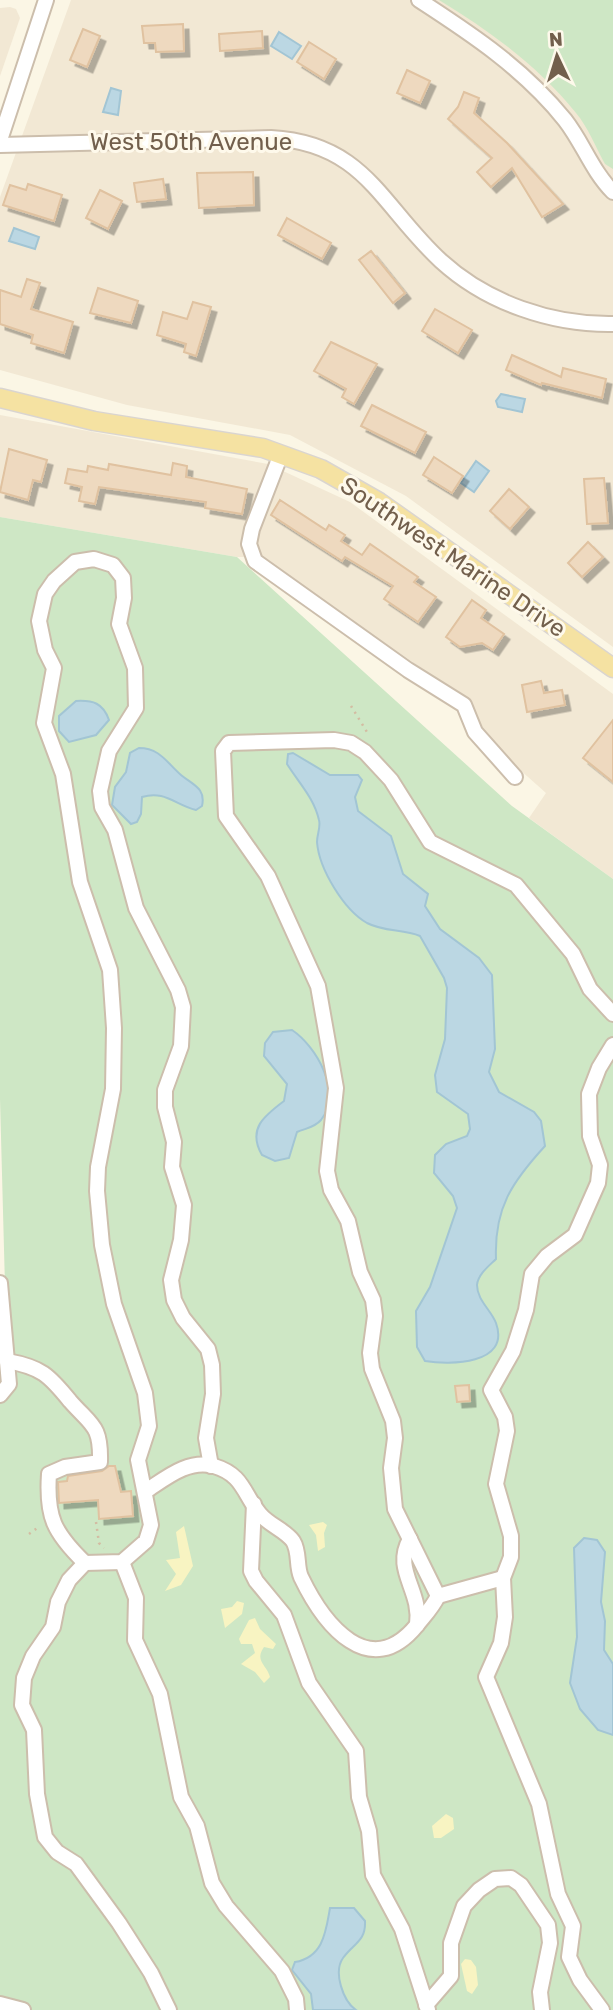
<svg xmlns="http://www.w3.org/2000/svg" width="613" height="2010" font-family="Rubik,sans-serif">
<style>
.residential{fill:#f2e8d4}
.green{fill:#cee7c5}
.sand{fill:#f8f4c2}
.water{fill:#bbd7e3;stroke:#a2c5d4;stroke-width:2}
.building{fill:#eed9bf;stroke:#e0c2a0;stroke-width:2;filter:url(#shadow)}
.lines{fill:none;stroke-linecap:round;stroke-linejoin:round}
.minor-casing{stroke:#ccbeac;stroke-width:18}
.major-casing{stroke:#dad5d0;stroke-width:21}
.path{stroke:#d3bca2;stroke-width:2.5;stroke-dasharray:2 5;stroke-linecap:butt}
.minor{stroke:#fff;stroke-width:14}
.major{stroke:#f5e2a2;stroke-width:18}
.labels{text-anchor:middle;stroke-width:6;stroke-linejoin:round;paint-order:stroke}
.street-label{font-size:24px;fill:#725f4c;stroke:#fef9eb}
</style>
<defs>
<filter id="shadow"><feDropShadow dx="5.5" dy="5.5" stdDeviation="0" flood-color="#0004"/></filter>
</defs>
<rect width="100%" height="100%" fill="#fbf6e5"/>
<g class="residential">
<polygon points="71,0 613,0 613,647 406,496 290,435 127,405 0,370 0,197"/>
<polygon points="10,7 16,9 20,18 0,76 0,8"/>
<polygon points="0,415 268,464 350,502 613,694 613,879 529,818 546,793 482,736 471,702 259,557 237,557 0,517"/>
</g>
<g class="green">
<path d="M439 0H613V169L605 164C596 148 588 127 576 113 538 66 490 31 439 0Z"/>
<polygon points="0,517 237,557 512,806 613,879 613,2010 0,2010 0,1395 7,1361 0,1099"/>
</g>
<g class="sand">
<polygon points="323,1522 327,1525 324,1533 325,1547 318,1551 316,1535 309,1525"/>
<polygon points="184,1526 193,1566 181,1585 165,1591 176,1574 166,1560 180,1558 176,1532"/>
<polygon points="237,1601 244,1603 242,1614 225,1628 221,1609 232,1607"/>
<path d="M255 1618 260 1629 276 1644 273 1649 264 1647C254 1661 267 1665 270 1677L264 1683 255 1672 241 1664 255 1653 252 1644H241L239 1639 249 1620Z"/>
<polygon points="446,1814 453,1818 454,1829 441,1838 434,1838 432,1826"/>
<polygon points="465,1959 471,1960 476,1967 478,1985 472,1994 467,1991 461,1964"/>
</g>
<g class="water">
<polygon points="279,32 301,46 292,59 271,46"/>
<polygon points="111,88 121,91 118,115 103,112"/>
<polygon points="14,228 39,237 35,249 9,241"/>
<polygon points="501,394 525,399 522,412 498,407 496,401"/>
<polygon points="476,461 489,471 474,492 461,483"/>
<path d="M76 701C93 700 103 703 109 720L96 735 69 742 59 731V716Z"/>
<path d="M139 748C160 748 167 763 181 775 193 785 206 788 202 806L196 810C175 805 165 790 142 797L141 814 137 822 131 824 112 805 115 787 126 772 130 753Z"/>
<path d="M293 753 330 775H358L362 780 355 797 358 811 391 836 403 874 428 894 425 906 440 929 479 958 492 975 495 1049 489 1072 499 1092 534 1112 541 1121 545 1146C512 1182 494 1208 496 1259 490 1265 478 1274 477 1285 477 1300 491 1310 496 1323 511 1365 449 1365 425 1361L417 1347 416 1311 430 1287 457 1208 453 1196 434 1173 435 1155 446 1144 467 1136 470 1129 468 1114 437 1092 435 1075 445 1039 447 988 444 978 420 936C403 929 384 932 367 923 344 910 319 869 317 842 317 834 321 827 319 820 314 798 299 783 287 764L288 754Z"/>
<path d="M292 1030C316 1046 343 1092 321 1120 314 1128 306 1128 297 1132L289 1158 275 1161 262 1155C247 1129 264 1116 284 1101L287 1084 264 1056 265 1043 273 1032Z"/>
<polygon points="584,1538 597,1540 605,1552 601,1602 605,1621 604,1650 613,1664 613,1735 598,1730 580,1709 570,1683 577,1637 574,1548"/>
<path d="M330 1908H354L365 1921C366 1941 354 1943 343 1958 333 1972 343 2001 356 2010H313L311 1994 292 1970 295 1962C324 1957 326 1930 330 1908Z"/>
</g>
<g class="building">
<polygon points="183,24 184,51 156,52 155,43 144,43 142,26"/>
<polygon points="83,29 100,36 87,67 70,60"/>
<polygon points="262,31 263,48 220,51 219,34"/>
<polygon points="309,42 336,59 324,79 297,62"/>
<polygon points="407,70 430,81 420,103 397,93"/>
<polygon points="464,92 479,98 474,113 507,143 563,204 542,217 512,168 491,187 477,172 492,158 448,119 458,107"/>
<polygon points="253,172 254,205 199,208 197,173"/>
<polygon points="163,179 166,199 137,202 134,183"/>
<polygon points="28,184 62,195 54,221 3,205 10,185 26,190"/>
<polygon points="100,190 122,201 108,229 86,218"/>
<polygon points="287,218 331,243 322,259 278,235"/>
<polygon points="371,251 405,293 393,303 359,260"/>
<polygon points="27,279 40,283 31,309 73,322 64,353 31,343 33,335 0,324 0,290 21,297"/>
<polygon points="98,288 138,301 131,323 90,313"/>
<polygon points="193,302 211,307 196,356 184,352 186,344 157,335 163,312 187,319"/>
<polygon points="435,309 472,330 458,353 422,331"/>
<polygon points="331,342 377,364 354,404 342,397 346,389 314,371"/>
<polygon points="512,355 561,377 563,368 606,379 602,398 542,383 541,385 506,370"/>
<polygon points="372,405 426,432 415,453 361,426"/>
<polygon points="9,449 47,460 41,482 33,480 28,500 0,492"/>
<polygon points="434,457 463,476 452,493 423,475"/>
<polygon points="173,463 187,466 186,477 247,489 242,514 205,508 206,502 99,487 95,504 79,501 82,487 65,483 68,469 87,472 88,466 108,470 109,464 171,475"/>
<polygon points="604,478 608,523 587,524 584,479"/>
<polygon points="509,489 529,507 510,529 490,511"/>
<polygon points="280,500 326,530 329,525 345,535 341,541 362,555 370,544 418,577 414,582 436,597 418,622 384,599 393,586 345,557 342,561 271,515"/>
<polygon points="588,542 603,557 582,577 568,563"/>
<polygon points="472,600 486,610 481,618 504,634 493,650 482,643 460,647 446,637"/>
<polygon points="541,681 544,693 562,690 565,705 527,712 522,685"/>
<polygon points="613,720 613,782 583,758"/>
<polygon points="469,1385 470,1401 457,1402 455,1386"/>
<polygon points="109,1466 115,1466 121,1492 131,1491 133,1516 99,1519 98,1500 59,1503 58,1482 67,1481 68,1476 102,1471"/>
</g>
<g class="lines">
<g class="minor-casing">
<g id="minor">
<path d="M419 0C473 35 524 69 565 120 583 143 592 171 613 192"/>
<polyline points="0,140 46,0"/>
<path d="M0 145 271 138C365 143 381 206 441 261 487 303 552 325 613 324"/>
<polyline points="281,454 252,529 249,544 255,561 408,670 464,705 475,732 515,777"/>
<polyline points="0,1283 9,1384 0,1395"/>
<path d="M7 1361C41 1367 49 1375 70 1401 92 1426 101 1425 100 1462L65 1467 49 1474C46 1517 54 1533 85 1563L122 1562 146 1541 151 1525 138 1460 149 1426 145 1393 114 1304 102 1245 97 1191 98 1167 113 1089 114 1028 110 970 80 882 63 774 44 723 54 668 45 650 39 621 45 594 54 581 75 562 94 559 113 565 123 578 124 598 119 624 135 668 136 708 109 751 100 791 102 807 115 830 136 908 178 990 183 1007 181 1046 165 1090V1107L174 1142 172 1167 184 1205 181 1240 171 1280 174 1300 183 1318 208 1349 212 1365 213 1394 206 1438 211 1466"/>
<path d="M146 1491C166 1478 188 1459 214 1466 244 1475 243 1494 260 1514 269 1525 285 1530 293 1541 300 1552 296 1566 301 1577 324 1625 370 1683 417 1625 425 1615 432 1608 438 1596L395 1509 391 1468 395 1438 393 1421 372 1369 370 1353 375 1316 373 1300 360 1272 348 1221 331 1190 327 1171 336 1088 318 986 268 876 226 816 223 751 229 743 334 740 351 743 365 752 391 780 430 842 516 885 573 954 590 989 613 1014"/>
<polyline points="254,1504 251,1571 256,1581 284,1615 309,1683 356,1751 359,1797 369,1831 373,1875 402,1929 428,2010"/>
<path d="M410 1539C392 1570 422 1590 417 1625"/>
<polyline points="122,1562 136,1598 135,1640 160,1694 181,1797 197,1826 212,1883 226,1906 282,1971 296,1999 297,2010"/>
<polyline points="85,1563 69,1580 58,1602 53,1627 33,1656 24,1678 22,1705 34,1730 37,1794 45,1837 57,1852 76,1864 119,1923 151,1973 169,2010"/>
<polyline points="438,1596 503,1578"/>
<polyline points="0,2004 23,2010"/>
<polyline points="426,2005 451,1976 451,1943 464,1906 479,1890 495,1879 511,1878 521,1885 548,1925 550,1943 540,1992 542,2010"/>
<polyline points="602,2010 580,1980 569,1957 573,1926 558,1894 539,1804 486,1677 501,1643 505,1617 503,1578 511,1557 511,1536 496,1484 507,1431 505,1417 491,1390 513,1351 526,1310 532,1274 547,1256 575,1235 598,1183 600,1165 590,1136 589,1094 599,1068 613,1045"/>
</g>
</g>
<g class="major-casing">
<polyline id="major" points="0,398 94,421 263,448 321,469 379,502 613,668"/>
</g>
<g class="path">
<polyline points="351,706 367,732 367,736"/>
<polyline points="96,1522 99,1543 104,1548"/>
<polyline points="29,1534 40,1526"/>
</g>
<use href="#minor" class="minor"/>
<use href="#major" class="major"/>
</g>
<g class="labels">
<g class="street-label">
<text x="191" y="150">West 50th Avenue</text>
<text transform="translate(453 557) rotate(34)" y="8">Southwest Marine Drive</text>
</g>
</g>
<g transform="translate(557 56) rotate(356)" stroke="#fef9eb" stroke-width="5" paint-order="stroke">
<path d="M0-5L12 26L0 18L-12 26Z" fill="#725f4c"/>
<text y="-10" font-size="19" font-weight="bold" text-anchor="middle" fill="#725f4c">N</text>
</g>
</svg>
